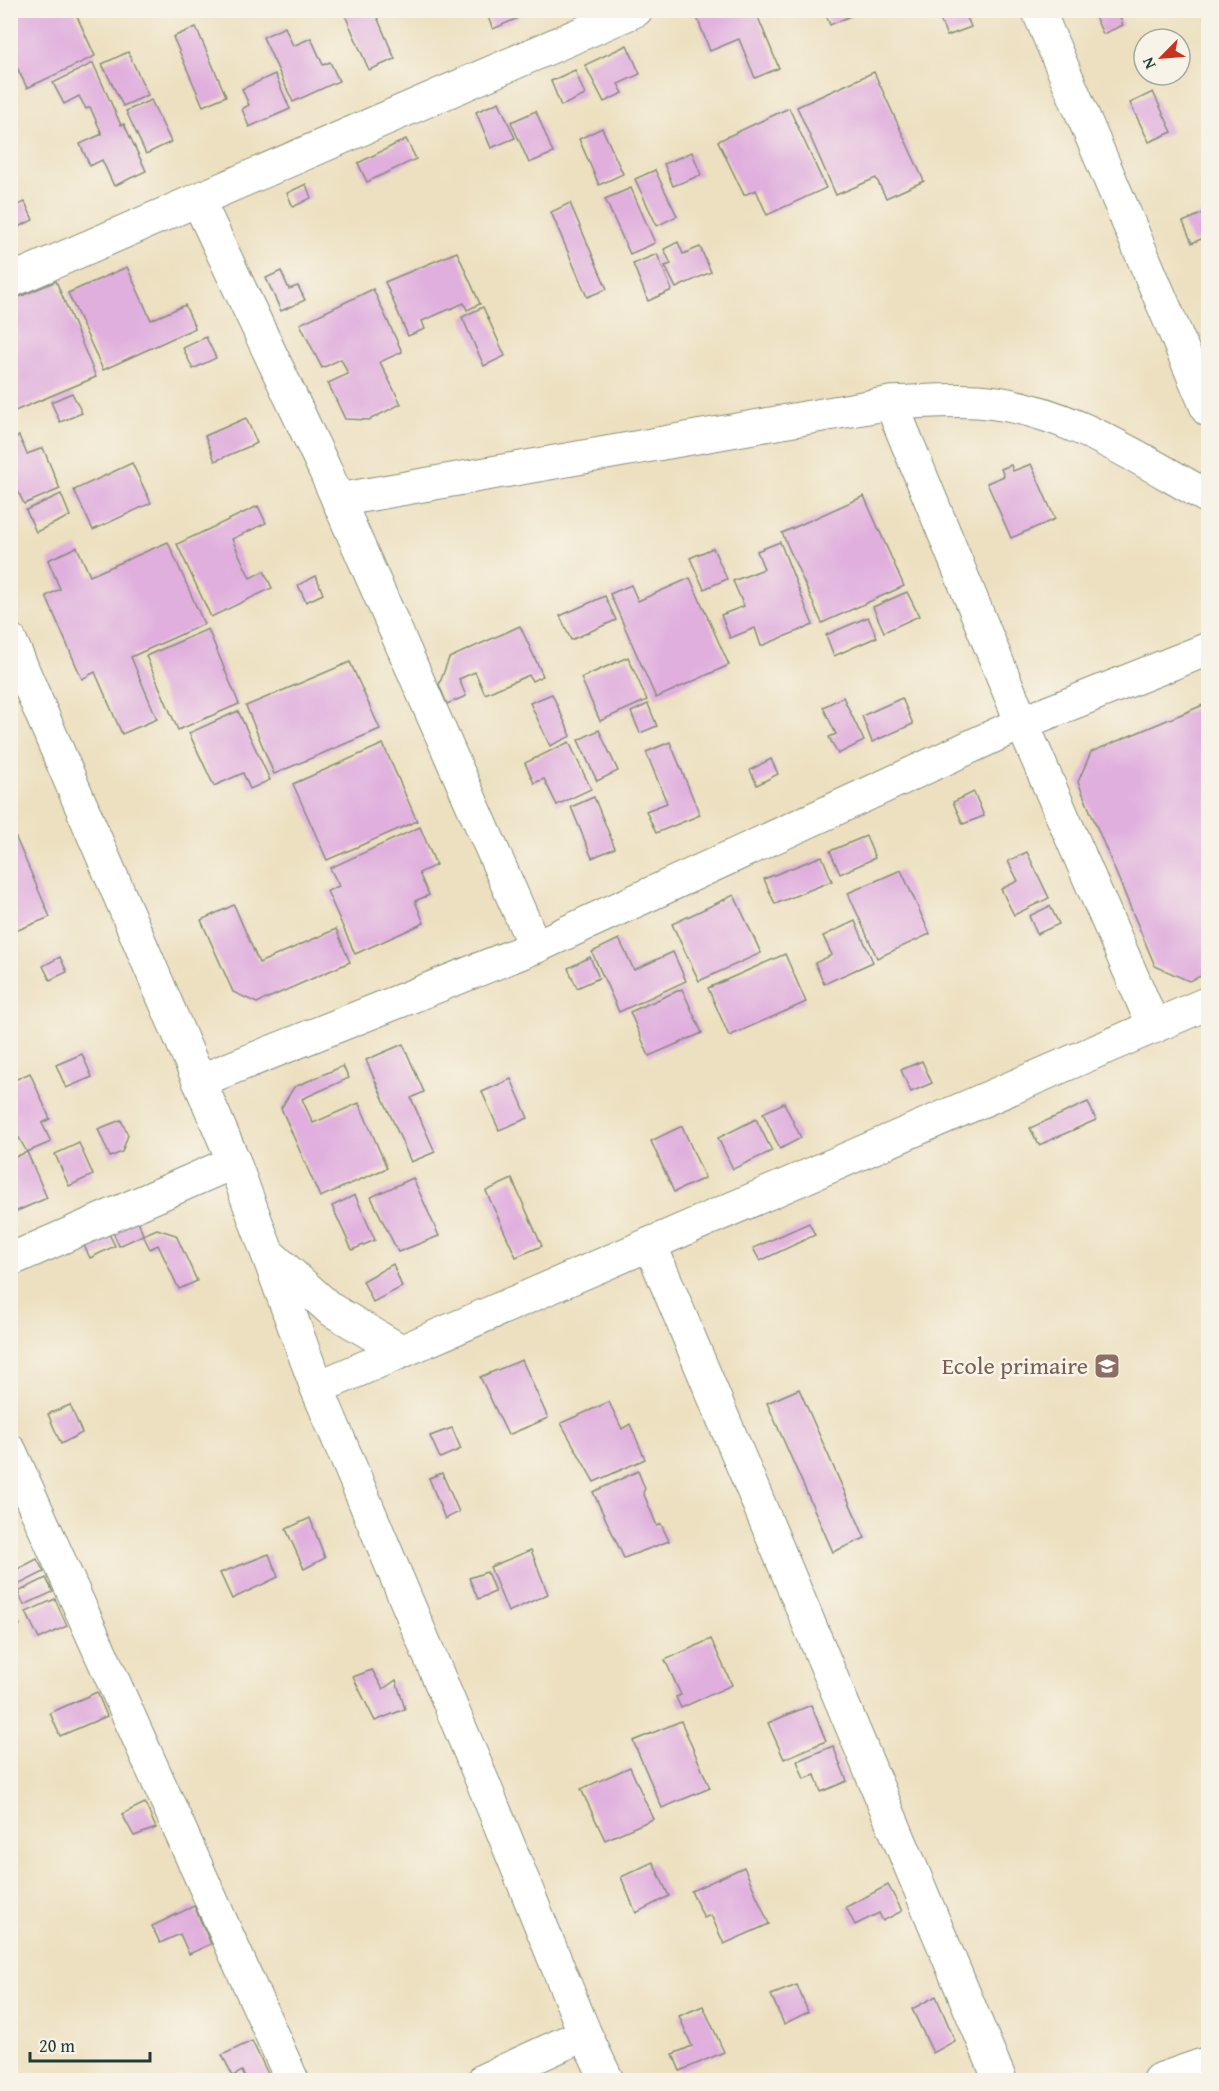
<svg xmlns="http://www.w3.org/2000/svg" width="1219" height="2091" font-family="'Gentium Book Plus',serif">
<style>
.building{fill:#e0afde}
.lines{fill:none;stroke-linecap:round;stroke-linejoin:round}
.street-casing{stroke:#868e7a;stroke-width:35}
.street{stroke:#fff;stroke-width:33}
.labels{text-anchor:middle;stroke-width:5;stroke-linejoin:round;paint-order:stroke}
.education-label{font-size:24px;fill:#785e54;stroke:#f7f3e8;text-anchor:end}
</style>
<rect width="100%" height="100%" fill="#f7f3e8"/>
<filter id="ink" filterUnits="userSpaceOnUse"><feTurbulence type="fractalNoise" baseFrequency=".0167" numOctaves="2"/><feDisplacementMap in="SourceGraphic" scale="12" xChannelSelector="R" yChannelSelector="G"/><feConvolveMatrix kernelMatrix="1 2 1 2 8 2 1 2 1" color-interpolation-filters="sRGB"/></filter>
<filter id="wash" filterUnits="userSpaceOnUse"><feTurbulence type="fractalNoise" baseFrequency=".008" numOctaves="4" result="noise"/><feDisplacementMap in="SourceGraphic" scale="24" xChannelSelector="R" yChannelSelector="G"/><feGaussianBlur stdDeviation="1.35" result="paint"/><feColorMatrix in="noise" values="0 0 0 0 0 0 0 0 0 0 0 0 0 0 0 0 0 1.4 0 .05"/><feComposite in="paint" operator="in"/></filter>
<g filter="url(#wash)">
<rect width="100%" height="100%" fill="#ede0c0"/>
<g id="blocks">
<g class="building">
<polygon points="23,10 74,10 95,56 27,88 10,53 10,16"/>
<polygon points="355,10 374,10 395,59 369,70 345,15"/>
<polygon points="485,10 515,10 518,18 493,29"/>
<polygon points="708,10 755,10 779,68 755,78 739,39 710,51 696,15"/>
<polygon points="824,10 856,10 857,13 830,25"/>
<polygon points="936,10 964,10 971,27 947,36"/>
<polygon points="1092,10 1117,10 1123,25 1103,34"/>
<polygon points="196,27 226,96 203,106 173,37"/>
<polygon points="285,27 293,46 311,38 323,65 330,62 339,81 293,102 263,37"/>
<polygon points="627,45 640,74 618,84 623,93 604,102 585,65"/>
<polygon points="128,52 148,95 123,106 102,64"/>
<polygon points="93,63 121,125 124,124 146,171 114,186 102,160 90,166 80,144 102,134 90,107 86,109 79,96 64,104 53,83"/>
<polygon points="575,70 585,95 561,106 551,81"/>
<polygon points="874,72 924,181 886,198 876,178 836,195 797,107"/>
<polygon points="275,74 290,109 249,127 242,109 249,105 242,89"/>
<polygon points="1153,92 1172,132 1149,142 1130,103"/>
<polygon points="151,100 171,142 146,154 126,111"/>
<polygon points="499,102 515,138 491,148 476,112"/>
<polygon points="789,108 826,188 767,215 756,190 744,195 718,141"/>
<polygon points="536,111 553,153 529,163 511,122"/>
<polygon points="602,128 623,174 599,185 579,139"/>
<polygon points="406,139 416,159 367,182 358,163"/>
<polygon points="692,152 701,175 673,186 664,164"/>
<polygon points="655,170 677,216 657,226 635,179"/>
<polygon points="306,184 311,198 293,207 287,193"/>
<polygon points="631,188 655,243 630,254 605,199"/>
<polygon points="25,202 33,220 10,231 10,208"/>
<polygon points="570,203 607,289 587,297 551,212"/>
<polygon points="1208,211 1208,236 1192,243 1183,222"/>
<polygon points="678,242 683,254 700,247 711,272 676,288 665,266 671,264 664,249"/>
<polygon points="457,252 480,304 467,310 464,303 422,321 425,329 408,336 385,282"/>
<polygon points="657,254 672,290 648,301 633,264"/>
<polygon points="127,267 151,320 185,305 195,328 103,370 68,293"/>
<polygon points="281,271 289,289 298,286 305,300 281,311 266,278"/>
<polygon points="56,281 96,377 10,413 10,301"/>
<polygon points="373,289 402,352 380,362 401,404 369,420 345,419 328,383 348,374 341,359 322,368 300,324"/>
<polygon points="483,307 505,356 484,366 462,317"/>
<polygon points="206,337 216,358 193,369 183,348"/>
<polygon points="72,393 82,413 60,422 51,402"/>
<polygon points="246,418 257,443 215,461 205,436"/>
<polygon points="19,436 27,454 43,448 60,489 24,504 10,474 10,440"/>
<polygon points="132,463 151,503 93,530 74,490"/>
<polygon points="1031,464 1055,519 1011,538 987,483 1004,476 1001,469 1011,465 1013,471"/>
<polygon points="61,494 70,516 36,532 26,510"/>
<polygon points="864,496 904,586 822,623 782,533"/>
<polygon points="258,506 266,523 232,539 250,578 264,571 272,588 211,617 177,544"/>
<polygon points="168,542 204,624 131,657 157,719 122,734 95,672 82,679 46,596 60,589 48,560 77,547 90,576"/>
<polygon points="780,542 813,625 761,646 755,628 730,638 721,615 744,606 733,581 764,569 757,551"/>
<polygon points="713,548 727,579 704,589 690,558"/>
<polygon points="316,576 323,594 306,602 298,585"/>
<polygon points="690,578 729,665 656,698 610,594 631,585 638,601"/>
<polygon points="907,592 919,616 884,632 873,607"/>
<polygon points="605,596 616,620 571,640 560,616"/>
<polygon points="868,617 877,637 834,656 826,635"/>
<polygon points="520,626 543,676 532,681 529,675 485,694 475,672 459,679 466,696 447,704 439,685 449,658"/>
<polygon points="208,629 239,704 178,730 146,656"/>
<polygon points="628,657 647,700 600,721 581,678"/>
<polygon points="350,662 380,729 274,774 246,706"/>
<polygon points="552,694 571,736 550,746 530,703"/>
<polygon points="843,697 864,741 838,754 829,737 836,734 823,707"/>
<polygon points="902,698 913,724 872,742 862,716"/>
<polygon points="1208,703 1208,973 1189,981 1155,966 1078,782 1091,752"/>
<polygon points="648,704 657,726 640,733 631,712"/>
<polygon points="238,711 270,780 250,789 243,773 214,786 189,733"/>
<polygon points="599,730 618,771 597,781 578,740"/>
<polygon points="569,742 591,789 557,805 544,779 534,783 525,763"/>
<polygon points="670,742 700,815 656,833 646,811 667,803 646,752"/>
<polygon points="383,744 417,821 327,860 293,784"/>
<polygon points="771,759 778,774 757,785 750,770"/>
<polygon points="974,792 984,816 963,824 953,802"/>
<polygon points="594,797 615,848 592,858 571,807"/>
<polygon points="420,827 436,865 419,873 429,895 415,901 424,923 355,954 327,891 339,886 330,868"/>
<polygon points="866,836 875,858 840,874 830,851"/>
<polygon points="16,838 50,917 13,932 10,926 10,841"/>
<polygon points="1027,852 1049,898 1014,915 1001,889 1018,881 1008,861"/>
<polygon points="822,856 832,881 775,904 764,879"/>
<polygon points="901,870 930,934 877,958 848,893"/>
<polygon points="734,895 761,953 699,981 672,924"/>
<polygon points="234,905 259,963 336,929 350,962 257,1003 233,992 201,920"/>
<polygon points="1050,906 1059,924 1037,934 1029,916"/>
<polygon points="855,921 873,962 824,984 815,963 832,955 823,936"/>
<polygon points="619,939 634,970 673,952 686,981 619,1012 592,952"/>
<polygon points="785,954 806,1002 729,1036 708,988"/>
<polygon points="60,957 67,972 50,980 43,966"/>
<polygon points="590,957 599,978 577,988 568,968"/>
<polygon points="682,989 702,1033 649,1056 630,1012"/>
<polygon points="403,1044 424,1092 411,1098 435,1152 411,1162 366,1060"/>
<polygon points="82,1054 92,1077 66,1088 56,1065"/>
<polygon points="922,1061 932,1083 911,1092 901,1070"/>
<polygon points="343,1066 349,1078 302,1099 313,1123 359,1103 387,1168 320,1197 281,1108 294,1087"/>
<polygon points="30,1073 50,1119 42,1123 51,1142 27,1152 19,1138 10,1141 10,1082"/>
<polygon points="511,1079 528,1118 499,1130 482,1092"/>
<polygon points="1088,1102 1096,1120 1039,1145 1030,1128"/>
<polygon points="784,1103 801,1138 780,1149 763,1113"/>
<polygon points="756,1119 772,1151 733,1169 718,1138"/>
<polygon points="121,1120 128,1135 122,1152 110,1157 98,1129"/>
<polygon points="682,1126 705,1178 674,1192 651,1141"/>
<polygon points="79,1143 93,1175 69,1186 55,1154"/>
<polygon points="27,1152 47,1198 10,1214 10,1159"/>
<polygon points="413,1178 439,1236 398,1252 371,1197"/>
<polygon points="512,1179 542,1246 516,1257 486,1191"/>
<polygon points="355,1195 375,1240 352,1250 332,1206"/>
<polygon points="136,1214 143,1235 119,1246 110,1225"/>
<polygon points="809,1223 815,1235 760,1261 753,1248"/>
<polygon points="106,1228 115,1246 90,1258 81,1239"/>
<polygon points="157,1229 176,1235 197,1281 179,1289 158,1245 150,1249 143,1235"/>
<polygon points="393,1264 402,1287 373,1302 363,1281"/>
<polygon points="522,1360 548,1418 508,1435 480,1377"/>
<polygon points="799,1389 865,1538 833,1552 767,1403"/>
<polygon points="609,1402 622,1429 630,1424 645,1459 594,1482 561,1423"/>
<polygon points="70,1405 82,1433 61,1444 48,1414"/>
<polygon points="452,1428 461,1449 440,1458 430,1436"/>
<polygon points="638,1471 645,1489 643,1492 657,1526 661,1524 669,1541 624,1558 593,1492"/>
<polygon points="442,1473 459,1512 445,1519 429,1478"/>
<polygon points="310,1518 325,1558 304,1569 286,1529"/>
<polygon points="531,1550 548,1594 508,1612 490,1567"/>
<polygon points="269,1554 278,1577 232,1599 220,1573"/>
<polygon points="37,1559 44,1572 14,1587 10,1579 10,1573"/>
<polygon points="487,1572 495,1592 478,1599 469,1578"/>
<polygon points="46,1578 53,1592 24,1605 18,1592"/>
<polygon points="55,1599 67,1626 39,1639 26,1612"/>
<polygon points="10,1603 20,1625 10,1629"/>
<polygon points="711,1639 732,1685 681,1708 676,1697 681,1695 665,1660"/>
<polygon points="372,1670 383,1689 396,1680 405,1709 375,1721 353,1677"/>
<polygon points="97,1692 107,1716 60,1736 50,1713"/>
<polygon points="811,1705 826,1741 784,1759 768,1723"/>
<polygon points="681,1721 710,1788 662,1808 633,1741"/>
<polygon points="833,1746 847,1781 821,1792 815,1775 804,1779 797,1761"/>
<polygon points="630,1767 653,1819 605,1840 581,1789"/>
<polygon points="145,1803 156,1828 134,1836 122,1814"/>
<polygon points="653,1862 669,1896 636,1913 621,1877"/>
<polygon points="744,1867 769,1924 724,1944 711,1915 704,1918 691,1891"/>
<polygon points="888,1885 902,1911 883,1921 879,1913 855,1925 846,1907"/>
<polygon points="194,1906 211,1944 189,1954 180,1934 160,1943 152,1926"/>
<polygon points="797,1985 808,2012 784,2024 771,1995"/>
<polygon points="936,1996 955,2041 933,2053 912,2009"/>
<polygon points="703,2006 724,2052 680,2071 673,2054 692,2046 679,2016"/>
<polygon points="252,2041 271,2080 246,2080 242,2071 233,2076 222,2055"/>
</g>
</g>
</g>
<g filter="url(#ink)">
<use href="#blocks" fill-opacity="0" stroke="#868e7a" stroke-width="1.5"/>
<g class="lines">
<g class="street-casing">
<g id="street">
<polyline points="1038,10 1208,410"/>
<polyline points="198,200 325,470 535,947"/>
<polyline points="10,281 636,10"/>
<polyline points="891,403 1022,723 1154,1027"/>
<path d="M338 500 891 403C920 402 950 399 978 401 1063 407 1136 457 1208 497"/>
<polyline points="10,640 234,1162 317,1388 484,1785 585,2034 607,2080"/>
<polyline points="199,1081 535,947 1022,723 1208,649"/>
<polyline points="650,1244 1000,2080"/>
<polyline points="272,1257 330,1309 401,1351"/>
<polyline points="10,1260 234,1162"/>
<polyline points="317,1388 1208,1003"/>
<polyline points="10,1451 292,2080"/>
<polyline points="484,2080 585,2034"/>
<polyline points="1159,2080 1208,2063"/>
</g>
</g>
<use href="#street" class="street"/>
</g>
</g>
<defs>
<g id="school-square" transform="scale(1.35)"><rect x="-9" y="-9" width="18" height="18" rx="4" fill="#8d6e63" stroke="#f7f3e8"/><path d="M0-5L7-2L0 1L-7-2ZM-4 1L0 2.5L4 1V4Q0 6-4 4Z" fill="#fff"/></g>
</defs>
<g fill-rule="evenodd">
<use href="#school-square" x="1107" y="1366"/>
</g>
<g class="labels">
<g class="education-label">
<text x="1088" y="1374">Ecole primaire</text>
</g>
</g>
<rect width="1219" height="2091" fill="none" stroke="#f7f3e8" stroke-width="36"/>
<g transform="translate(1162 57) rotate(245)"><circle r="28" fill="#f7f3e8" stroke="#a1aaa0" stroke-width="1.5"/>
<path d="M0-4.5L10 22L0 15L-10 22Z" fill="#c8321e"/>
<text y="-9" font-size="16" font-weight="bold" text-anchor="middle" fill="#1f3d34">N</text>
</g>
<path d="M30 2052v9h120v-9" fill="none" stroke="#1f3d34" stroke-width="3"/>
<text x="39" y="2052" font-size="18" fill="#1f3d34" stroke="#f7f3e8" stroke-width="4.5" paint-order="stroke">20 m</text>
</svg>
